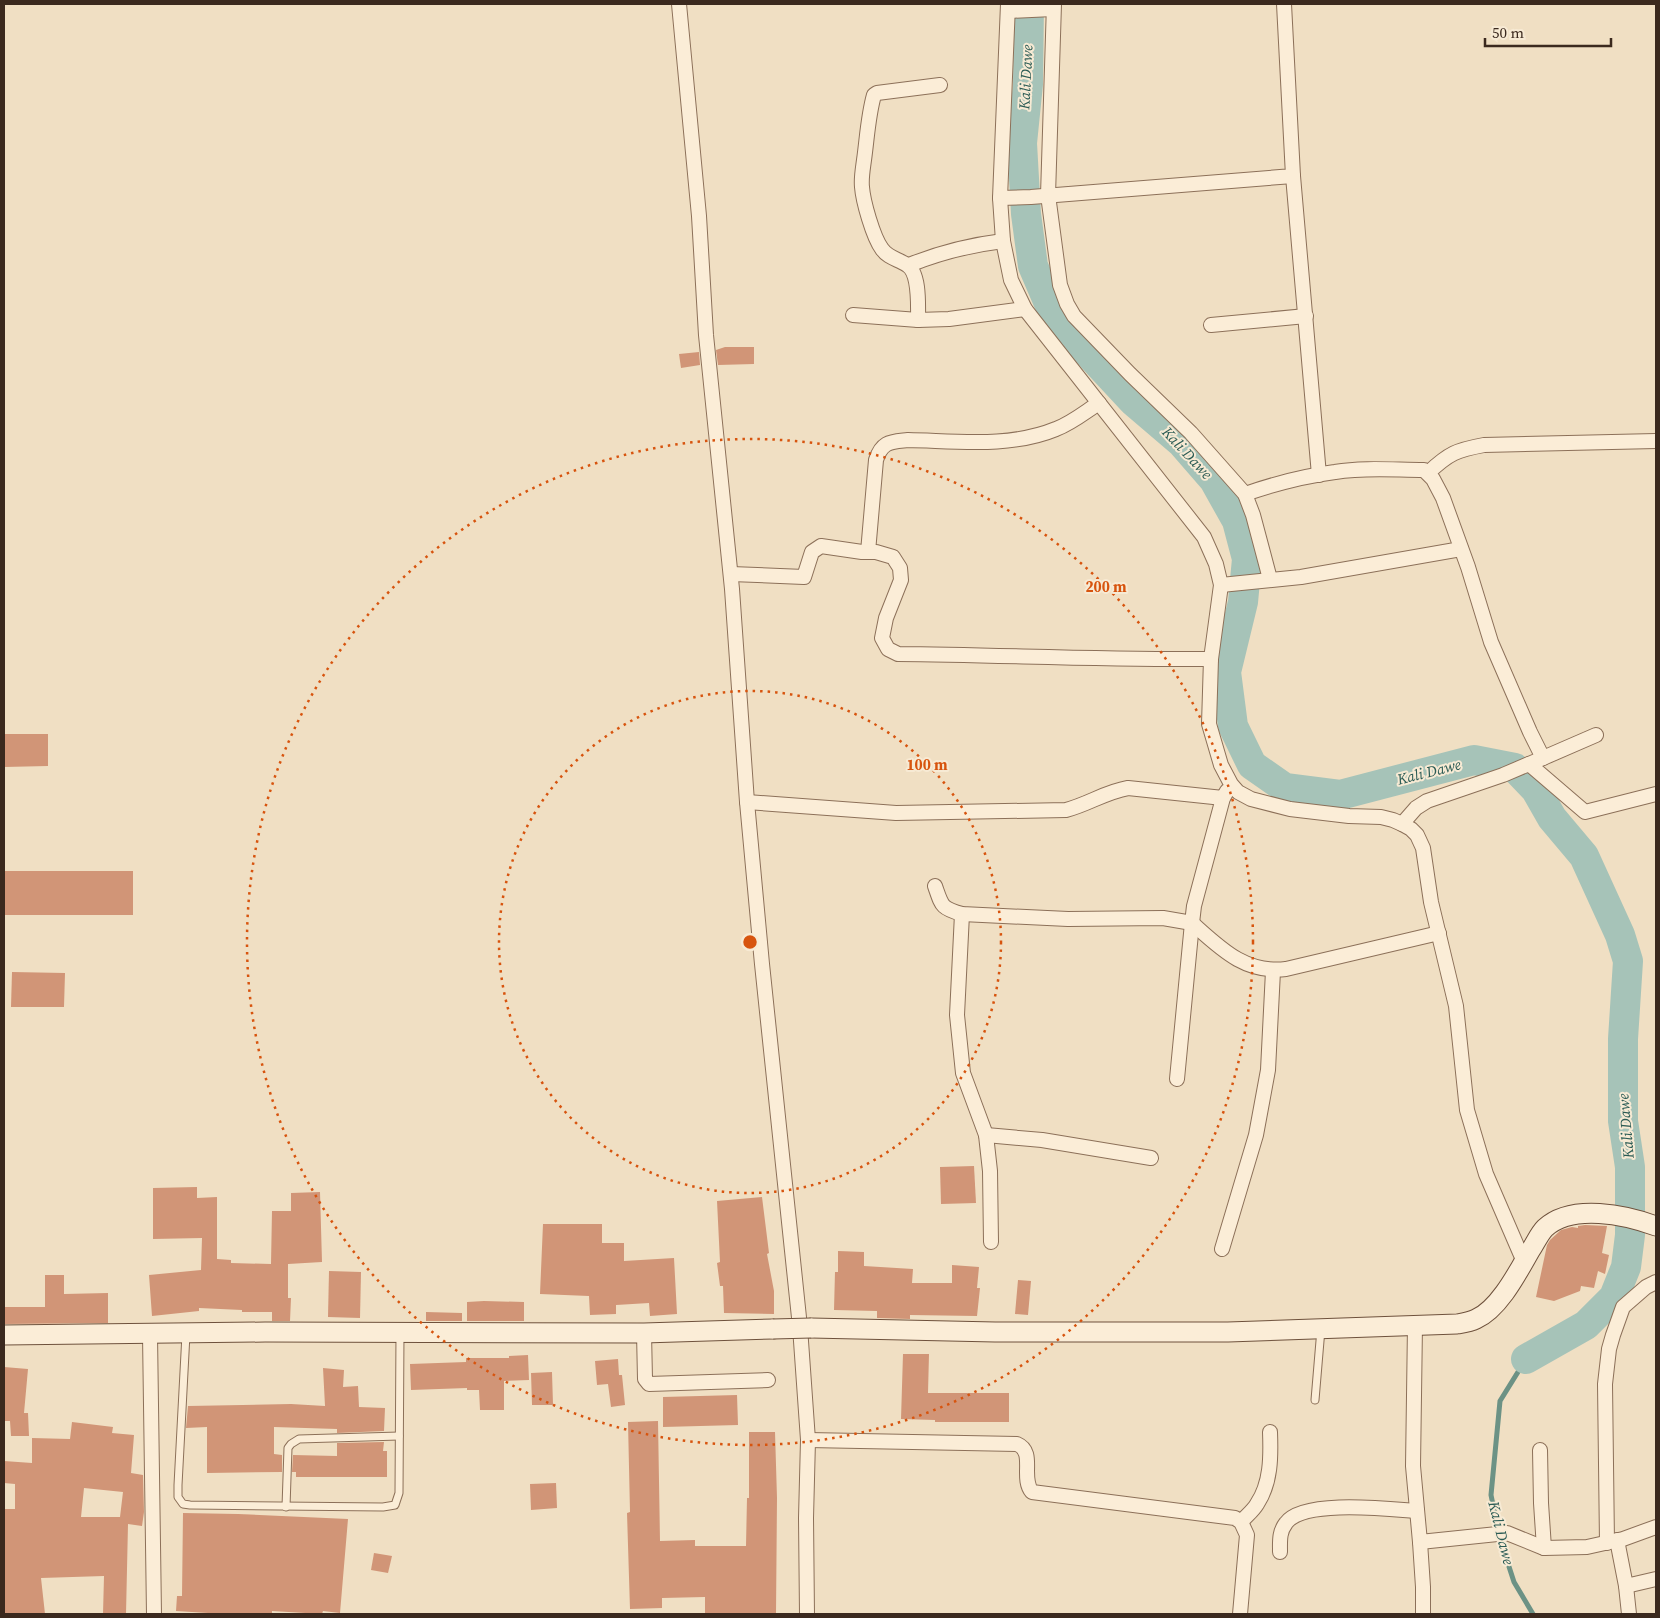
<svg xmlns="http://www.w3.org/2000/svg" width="1660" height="1618" font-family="'Source Serif 4',serif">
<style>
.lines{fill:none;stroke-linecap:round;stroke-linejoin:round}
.stream{stroke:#6c9285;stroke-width:5}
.river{stroke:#a6c3b8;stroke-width:30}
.building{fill:#d19577;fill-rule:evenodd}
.service-casing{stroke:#8c7059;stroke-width:9}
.minor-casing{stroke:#8c7059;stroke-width:16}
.secondary-casing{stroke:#6e513c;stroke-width:21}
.service{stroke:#fbedd7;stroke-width:7}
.minor{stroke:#fbedd7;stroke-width:14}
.secondary{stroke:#fbedd7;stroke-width:19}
.secondary-bridge-casing{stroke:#6e513c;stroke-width:21;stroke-linecap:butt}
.secondary-bridge{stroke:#fbedd7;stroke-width:19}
.ring{fill:none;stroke:#d7540e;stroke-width:2.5;stroke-dasharray:2.5 5}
.labels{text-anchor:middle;stroke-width:4;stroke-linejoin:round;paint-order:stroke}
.water-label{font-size:15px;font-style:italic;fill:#2c5c55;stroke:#f7ead4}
.centre{fill:#d7540e;stroke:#f7ead4;stroke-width:2.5}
.ring-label{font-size:15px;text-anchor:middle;font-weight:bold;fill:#d7540e;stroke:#f7ead4;stroke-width:4;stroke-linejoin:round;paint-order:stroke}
</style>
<rect width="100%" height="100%" fill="#f0dfc3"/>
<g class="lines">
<polyline class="stream" points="1526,1359 1500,1401 1491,1495 1500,1539 1514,1582 1533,1614"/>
<polyline class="river" points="1029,4 1028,84 1022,143 1026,214 1033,266 1051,308 1079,343 1133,401 1181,442 1214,480 1237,521 1247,559 1243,602 1226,672 1233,726 1252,765 1285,788 1340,795 1474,760 1515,768 1536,790 1552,818 1584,856 1620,935 1628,961 1623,1039 1623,1121 1630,1167 1630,1235 1626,1267 1614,1297 1586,1325 1526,1359"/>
</g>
<g class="building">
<polygon points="725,347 754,347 754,364 718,365 716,350"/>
<polygon points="699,352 700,365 681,368 679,354"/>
<polygon points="4,734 48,734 48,766 4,767"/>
<rect x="4" y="871" width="129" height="44"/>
<polygon points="12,972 65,973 64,1007 11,1007"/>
<polygon points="974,1166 976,1203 941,1204 940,1167"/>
<polygon points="197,1187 197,1198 217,1197 217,1259 231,1260 231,1263 271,1264 272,1211 291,1211 291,1193 320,1192 322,1262 288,1264 288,1298 291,1298 290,1321 272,1321 272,1312 242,1312 242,1310 199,1308 199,1311 152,1316 149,1275 201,1270 202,1238 153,1239 153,1188"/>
<polygon points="762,1197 769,1253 767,1254 774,1291 774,1314 724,1313 723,1286 720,1286 717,1263 720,1262 717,1201"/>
<polygon points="543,1224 602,1224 602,1243 624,1243 624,1261 674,1258 677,1314 650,1316 649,1303 616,1305 616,1314 590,1315 589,1296 540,1294"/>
<polygon points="1585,1225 1607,1226 1602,1253 1609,1255 1605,1274 1598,1271 1594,1288 1581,1286 1580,1291 1554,1301 1536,1297 1547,1245 1550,1240 1561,1230 1572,1227 1578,1228 1578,1226"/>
<polygon points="838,1251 864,1252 864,1266 913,1269 912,1283 952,1283 952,1265 979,1267 977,1288 980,1288 977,1316 910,1315 910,1319 877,1318 877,1311 834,1310 835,1272 838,1272"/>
<polygon points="329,1271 361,1272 360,1318 328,1317"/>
<polygon points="45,1275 64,1275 64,1294 108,1293 108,1323 4,1324 4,1307 45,1307"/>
<polygon points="1018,1280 1031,1281 1028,1315 1015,1314"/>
<polygon points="484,1301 524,1302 524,1321 467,1321 467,1302"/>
<polygon points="426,1312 462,1313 462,1321 426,1321"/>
<polygon points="903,1354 929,1354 928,1393 1009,1393 1009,1422 935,1422 935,1420 901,1419"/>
<polygon points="528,1355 529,1380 504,1381 504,1410 480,1410 479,1390 467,1390 467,1388 411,1390 410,1364 466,1362 466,1358 509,1358 509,1356"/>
<polygon points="618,1359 619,1375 622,1375 625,1405 611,1407 608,1384 597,1385 595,1361"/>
<polygon points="4,1367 28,1369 24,1413 28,1413 29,1436 11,1436 10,1421 4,1421"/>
<polygon points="323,1368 344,1370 343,1387 358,1386 359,1407 385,1408 384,1431 337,1433 337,1429 274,1427 274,1454 282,1455 282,1472 207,1473 207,1427 186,1428 188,1406 291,1404 325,1406"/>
<polygon points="552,1372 553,1405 532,1405 531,1373"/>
<polygon points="737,1395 738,1425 663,1427 663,1397"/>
<polygon points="658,1421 660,1541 695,1540 695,1546 746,1546 747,1498 749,1498 749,1432 775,1432 777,1498 776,1614 705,1614 705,1597 662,1598 662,1608 630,1609 627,1513 630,1512 628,1422"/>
<path d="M72 1422 113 1427 112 1433 134 1435 131 1473 143 1475 144 1512 142 1526 128 1524 126 1614H103L104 1576 41 1578 45 1614H4V1509H15V1484L4 1483V1461L32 1463V1438L70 1439ZM84 1488 123 1492 120 1517H81Z"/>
<polygon points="384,1442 383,1451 387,1451 387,1477 296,1477 296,1472 292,1472 293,1455 337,1456 337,1443"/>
<polygon points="556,1483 557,1508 531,1510 530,1484"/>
<polygon points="183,1513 238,1514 348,1519 340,1613 323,1611 322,1614 272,1611 272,1614 224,1614 176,1611 177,1596 182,1596"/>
<polygon points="374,1553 392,1556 388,1573 371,1570"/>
</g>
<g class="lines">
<g class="service-casing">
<g id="service">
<polyline points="186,1334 178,1485 178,1497 183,1504 190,1505 383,1507 395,1505 399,1493 400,1333"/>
<polyline points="1315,1400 1321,1329"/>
<polyline points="286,1507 288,1448 291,1444 299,1439 399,1436"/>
</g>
</g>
<g class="minor-casing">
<g id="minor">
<polyline points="679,4 699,216 706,335 732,589 747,802 762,964 800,1327 808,1440 806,1518 807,1614"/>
<polyline points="1008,4 1000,198 1003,241 1011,280 1025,309 1204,537 1216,564 1221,585 1211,659 1209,724 1221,765 1231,784 1238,792 1251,799 1290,809 1349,816 1381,817 1393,820 1402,824 1411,829 1417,835 1423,848 1431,902 1456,1006 1467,1110 1486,1174 1524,1262"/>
<polyline points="1054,4 1048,195 1060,285 1067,304 1074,316 1130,374 1191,433 1245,494 1253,515 1270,579"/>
<polyline points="1009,11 1053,9"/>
<path d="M940 85 877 93 874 95C868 116 867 139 864 160 863 168 861 178 862 187 863 201 873 237 882 249 888 258 898 259 907 265 920 273 918 306 918 320L949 319 1025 309"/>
<polyline points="1293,176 1319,475"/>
<polyline points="1000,198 1031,197 1293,176 1284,4"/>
<path d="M909 265C939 253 970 245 1003 241"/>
<polyline points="853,315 918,320"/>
<polyline points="1211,325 1306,316"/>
<path d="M1428 473C1449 453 1457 450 1484 445L1656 441"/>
<path d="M1245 494C1274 484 1304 476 1335 472 1364 467 1395 470 1424 470L1433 479 1443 498 1468 567 1491 642 1530 732 1543 758 1503 775 1427 801 1416 808 1402 824"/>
<path d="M868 552 876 460C882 441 891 442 908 440 957 441 1010 448 1056 429 1072 423 1085 412 1099 403"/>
<path d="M731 574 804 577 812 552 821 546 862 552H876L893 557 900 568 901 580 886 618 882 638 888 649 898 654C1002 655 1107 660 1211 659"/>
<polyline points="1221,585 1301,577 1461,549"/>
<polyline points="1543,758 1596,735"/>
<polyline points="1529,764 1585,812 1656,794"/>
<path d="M747 802 896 813 1066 810C1089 804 1105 792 1128 788L1223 798"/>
<path d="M935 886C942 906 941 908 962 914L1068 919 1163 918 1192 923 1194 906 1223 798 1227 791"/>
<polyline points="962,914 957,1015 963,1073 986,1135 990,1171 991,1242"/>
<path d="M1192 923C1220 948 1245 974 1286 969L1439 933"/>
<polyline points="1177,1079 1192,923"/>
<polyline points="986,1135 1042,1140 1151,1158"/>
<polyline points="1222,1249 1256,1135 1268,1070 1273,971"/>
<polyline points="1415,1325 1413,1466 1420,1542 1507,1533 1544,1548 1587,1547 1623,1539 1656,1527"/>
<polyline points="644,1333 645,1379 649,1384 768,1380"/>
<polyline points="150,1335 154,1614"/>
<path d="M808 1440 1017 1444C1036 1452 1020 1478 1032 1492L1235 1518 1241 1522 1247 1535 1240 1614"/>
<polyline points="1540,1450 1541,1503 1544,1548"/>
<path d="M1241 1522C1246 1516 1253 1511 1257 1504 1271 1483 1271 1457 1270 1432"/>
<polyline points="1617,1540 1626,1586 1656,1579"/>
<polyline points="1420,1542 1423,1587 1423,1614"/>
<polyline points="1607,1543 1605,1384 1609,1349 1613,1335 1623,1307 1646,1287 1656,1282"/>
<path d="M1280 1552C1280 1541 1279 1532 1286 1523 1303 1499 1389 1509 1417 1511"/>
<polyline points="1626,1586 1629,1614"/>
</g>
</g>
<g class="secondary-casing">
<g id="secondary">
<path d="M811 1328 995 1332H1228L1457 1324C1463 1323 1470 1322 1476 1319 1499 1309 1518 1272 1530 1251 1535 1244 1539 1234 1545 1228 1572 1203 1626 1215 1656 1226"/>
<polyline points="4,1335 265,1332 644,1333 773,1329"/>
</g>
</g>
<use href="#service" class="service"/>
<use href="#minor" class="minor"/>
<use href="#secondary" class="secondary"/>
<g class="secondary-bridge-casing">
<polyline id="secondary-bridge" points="773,1329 811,1328"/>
</g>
<use href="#secondary-bridge" class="secondary-bridge"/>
</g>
<g class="ring">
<circle cx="750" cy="942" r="251"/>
<circle cx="750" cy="942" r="503"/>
</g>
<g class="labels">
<g class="water-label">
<text transform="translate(1026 77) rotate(-87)" y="5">Kali Dawe</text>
<text transform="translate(1187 453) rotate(47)" y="5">Kali Dawe</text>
<text transform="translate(1429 772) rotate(-14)" y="5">Kali Dawe</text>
<text transform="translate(1626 1126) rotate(-95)" y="5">Kali Dawe</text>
<text transform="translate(1501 1533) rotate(76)" y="5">Kali Dawe</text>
</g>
</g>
<circle cx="750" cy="942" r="8" class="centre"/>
<g class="ring-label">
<text x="1106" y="592">200 m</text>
<text x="927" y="770">100 m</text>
</g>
<rect width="1660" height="1618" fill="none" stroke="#3b291e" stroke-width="10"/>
<path d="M1485 38v8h126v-8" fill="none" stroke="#3b291e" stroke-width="2.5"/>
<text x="1492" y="38" font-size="15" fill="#3b291e" stroke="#f7ead4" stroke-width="4" paint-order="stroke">50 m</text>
</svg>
